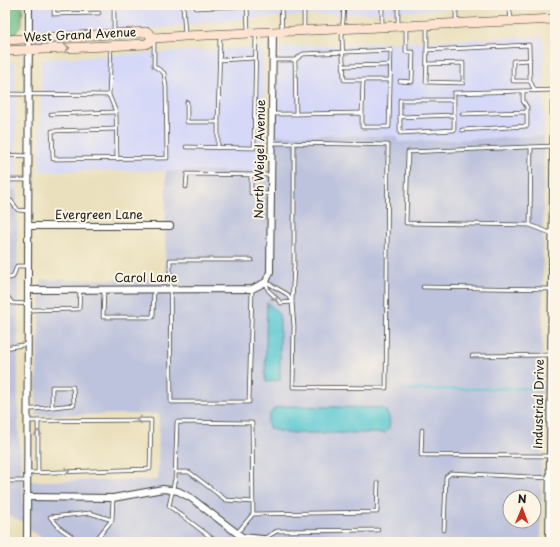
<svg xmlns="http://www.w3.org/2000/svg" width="560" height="547" font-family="'Playpen Sans',sans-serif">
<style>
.built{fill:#d6d8f8}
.industrial{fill:#bec3dd;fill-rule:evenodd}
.forest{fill:#6cba84;stroke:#446b50}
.water{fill:#5cc8d3;stroke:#3c7278}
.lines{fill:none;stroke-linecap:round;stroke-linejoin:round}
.stream{stroke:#5cc8d3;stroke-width:2}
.service-casing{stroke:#3b3934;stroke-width:4.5}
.minor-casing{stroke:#3b3934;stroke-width:8}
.tertiary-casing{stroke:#3b3934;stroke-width:10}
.secondary-casing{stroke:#3b3934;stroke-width:10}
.service{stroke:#fff;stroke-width:3}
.minor{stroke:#fff;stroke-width:6}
.tertiary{stroke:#fff;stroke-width:8}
.secondary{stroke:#fee3d1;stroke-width:9}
.oneway{stroke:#988980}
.oneway2{stroke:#999}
.labels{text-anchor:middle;stroke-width:4;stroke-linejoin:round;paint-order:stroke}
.street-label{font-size:12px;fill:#1c1c1c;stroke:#fcf5e5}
</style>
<rect width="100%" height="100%" fill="#fcf5e5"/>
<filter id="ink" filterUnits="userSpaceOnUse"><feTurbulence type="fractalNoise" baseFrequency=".025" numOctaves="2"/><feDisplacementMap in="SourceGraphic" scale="8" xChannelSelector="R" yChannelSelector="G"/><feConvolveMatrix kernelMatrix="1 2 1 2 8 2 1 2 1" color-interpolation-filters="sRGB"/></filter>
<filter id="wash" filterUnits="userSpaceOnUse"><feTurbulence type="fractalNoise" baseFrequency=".012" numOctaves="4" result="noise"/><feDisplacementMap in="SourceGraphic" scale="16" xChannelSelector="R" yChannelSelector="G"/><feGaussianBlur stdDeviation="0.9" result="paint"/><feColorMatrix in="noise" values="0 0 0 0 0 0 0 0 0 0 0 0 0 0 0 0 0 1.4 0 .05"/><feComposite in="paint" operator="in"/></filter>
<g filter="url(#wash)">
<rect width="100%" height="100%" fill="#eae0bd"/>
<g class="built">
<polygon points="30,5 544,5 254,18 30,42"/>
<polygon points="542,36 544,42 544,136 398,142 397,136 272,135 280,47"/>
<polygon points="263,47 268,171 40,171 41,62 43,59"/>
<polygon points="5,61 10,61 15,65 17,190 5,190"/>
</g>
<g class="industrial">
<path d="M272 135 398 136V142L544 136 541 542H48L30 530 29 481 158 480 159 414 35 415 41 280 165 279 166 171H271ZM510 497H534V521H510Z"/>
<polygon points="5,190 17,190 18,418 25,523 5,513"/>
</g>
<polygon class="forest" points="5,5 23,5 22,25 15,34 5,35"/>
<g class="water">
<polygon points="267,302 279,314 280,321 280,380 266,382 265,378"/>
<path d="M284 406 383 408C390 414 393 427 385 433H287L270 429 267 422C271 412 272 407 284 406Z"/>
</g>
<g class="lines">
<polyline class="stream" points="403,390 544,388"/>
</g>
</g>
<g filter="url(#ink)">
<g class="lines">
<g class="service-casing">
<g id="service">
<polyline points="54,5 54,14 99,13"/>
<polyline points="114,5 114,33"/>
<polyline points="183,5 185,35"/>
<polyline points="247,5 248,31"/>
<polyline points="281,5 282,31"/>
<polyline points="344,5 342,37 344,80 390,80"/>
<polyline points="382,5 382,25"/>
<polyline points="398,5 398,25"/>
<polyline points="509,5 511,19"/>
<polyline points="196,8 259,5"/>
<polyline points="456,23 456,5"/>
<polyline points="304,29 304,12 306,5"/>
<polyline points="427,50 529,45 530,81 535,91"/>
<polyline points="219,60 255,58"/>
<polyline points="295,60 303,54 391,50 389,127 362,127 362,113 296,114"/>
<polyline points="530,60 513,61 513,81 530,81"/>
<path d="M427 64 463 63V83L426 82C427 64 427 45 427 27"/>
<polyline points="343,66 390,65"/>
<polyline points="400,81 412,82 413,52 406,52 406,26"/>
<polyline points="5,94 109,95 111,46"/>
<polyline points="109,95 116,112 117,159"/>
<polyline points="454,100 400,100 400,133 454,130 454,93 555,90"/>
<polyline points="187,102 187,122 218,122 220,35"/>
<polyline points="362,113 363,80"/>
<polyline points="51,114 116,112"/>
<polyline points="271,114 296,114 295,60 272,60"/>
<polyline points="462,114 527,112"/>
<polyline points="400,117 454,115"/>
<polyline points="116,129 52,131 53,159 167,158 166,87 164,73 154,66 154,40"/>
<polyline points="462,130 527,126 527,107 523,101 523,91"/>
<path d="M271 143C310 143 349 144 388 145L386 388 293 387 294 326 292 302 294 266V143"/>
<polyline points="186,147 254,148 256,34"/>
<polyline points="218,148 218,122"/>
<polyline points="5,155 29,156"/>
<polyline points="251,175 251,193 270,194"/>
<polyline points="5,180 29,180"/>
<polyline points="186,187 187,174 270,175"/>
<polyline points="5,199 11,201 18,210 29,211"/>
<polyline points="530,225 531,147"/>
<polyline points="553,234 530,225 406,223 408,152 554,146"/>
<polyline points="5,279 13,277 17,266 28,266"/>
<polyline points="266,282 268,290 281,303 292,302"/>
<polyline points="266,282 287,294 292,302"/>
<polyline points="423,287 552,289"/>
<polyline points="252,289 249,402 171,402 170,260 252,260"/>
<polyline points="104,290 103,317 153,317 154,289"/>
<polyline points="5,293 12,303 28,304"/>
<polyline points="28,310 79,309 80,290"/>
<polyline points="5,348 28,344"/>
<polyline points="472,356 551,355"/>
<path d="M28 409C44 409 57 406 74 405L73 387H52V406"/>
<polyline points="28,421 151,420 150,469 28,473"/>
<polyline points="422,430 421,455 550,456"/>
<polyline points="5,464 6,481"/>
<polyline points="38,472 38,421"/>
<polyline points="176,472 189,472 226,500 253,502"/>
<polyline points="5,481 28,481"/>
<polyline points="253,514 377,512 378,483"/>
<polyline points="444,530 446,477 451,473 550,478"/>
<polyline points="263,539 277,531 378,530"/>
<polyline points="263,539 271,542"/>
<polyline points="80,542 61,529 50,517 90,513 112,520"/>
<polyline points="94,542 112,520 113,498"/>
<polyline points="217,542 169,506 175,479 177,422 252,423 253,514 237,533"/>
<polyline points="237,542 242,537"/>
</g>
</g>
<g class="minor-casing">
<g id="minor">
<polyline points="29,226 170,226"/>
<polyline points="28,290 252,289 266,282 270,272 273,32"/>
<polyline points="28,497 113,498 163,489 178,491 191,498 242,537 263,539"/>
<polyline points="27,542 29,5"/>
</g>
</g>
<g class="tertiary-casing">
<polyline id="tertiary" points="550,542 555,98"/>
</g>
<g class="secondary-casing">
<g id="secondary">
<polyline points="5,40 147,32 154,38"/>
<polyline points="5,51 146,44 154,38 185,36 555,19"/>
</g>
</g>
<use href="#service" class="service"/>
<use href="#minor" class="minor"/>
<use href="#tertiary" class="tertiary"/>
<use href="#secondary" class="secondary"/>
</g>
<defs><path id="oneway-chevron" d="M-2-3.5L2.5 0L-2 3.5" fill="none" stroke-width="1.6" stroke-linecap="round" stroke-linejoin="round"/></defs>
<use class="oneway" href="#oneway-chevron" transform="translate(67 48) rotate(-3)"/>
<g class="oneway2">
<use href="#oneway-chevron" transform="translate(275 298) rotate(45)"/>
<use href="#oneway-chevron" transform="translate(139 420) rotate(179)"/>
<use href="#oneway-chevron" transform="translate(38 433) rotate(-90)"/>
<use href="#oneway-chevron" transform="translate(67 471) rotate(-2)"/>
</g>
</g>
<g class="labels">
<g class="street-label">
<text transform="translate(80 35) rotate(-3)" y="4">West Grand Avenue</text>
<text transform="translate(260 159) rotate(-89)" y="4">North Weigel Avenue</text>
<text x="99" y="219">Evergreen Lane</text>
<text x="146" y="282">Carol Lane</text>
<text transform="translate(539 404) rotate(-89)" y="4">Industrial Drive</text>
</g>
</g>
<rect width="560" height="547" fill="none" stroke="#fcf5e5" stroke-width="20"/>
<g transform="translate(522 509) rotate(1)"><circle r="19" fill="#fcf5e5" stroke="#a29e95"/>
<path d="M0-3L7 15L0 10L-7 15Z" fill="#c8321e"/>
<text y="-6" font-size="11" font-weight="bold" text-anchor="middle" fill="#1c1c1c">N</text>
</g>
</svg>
